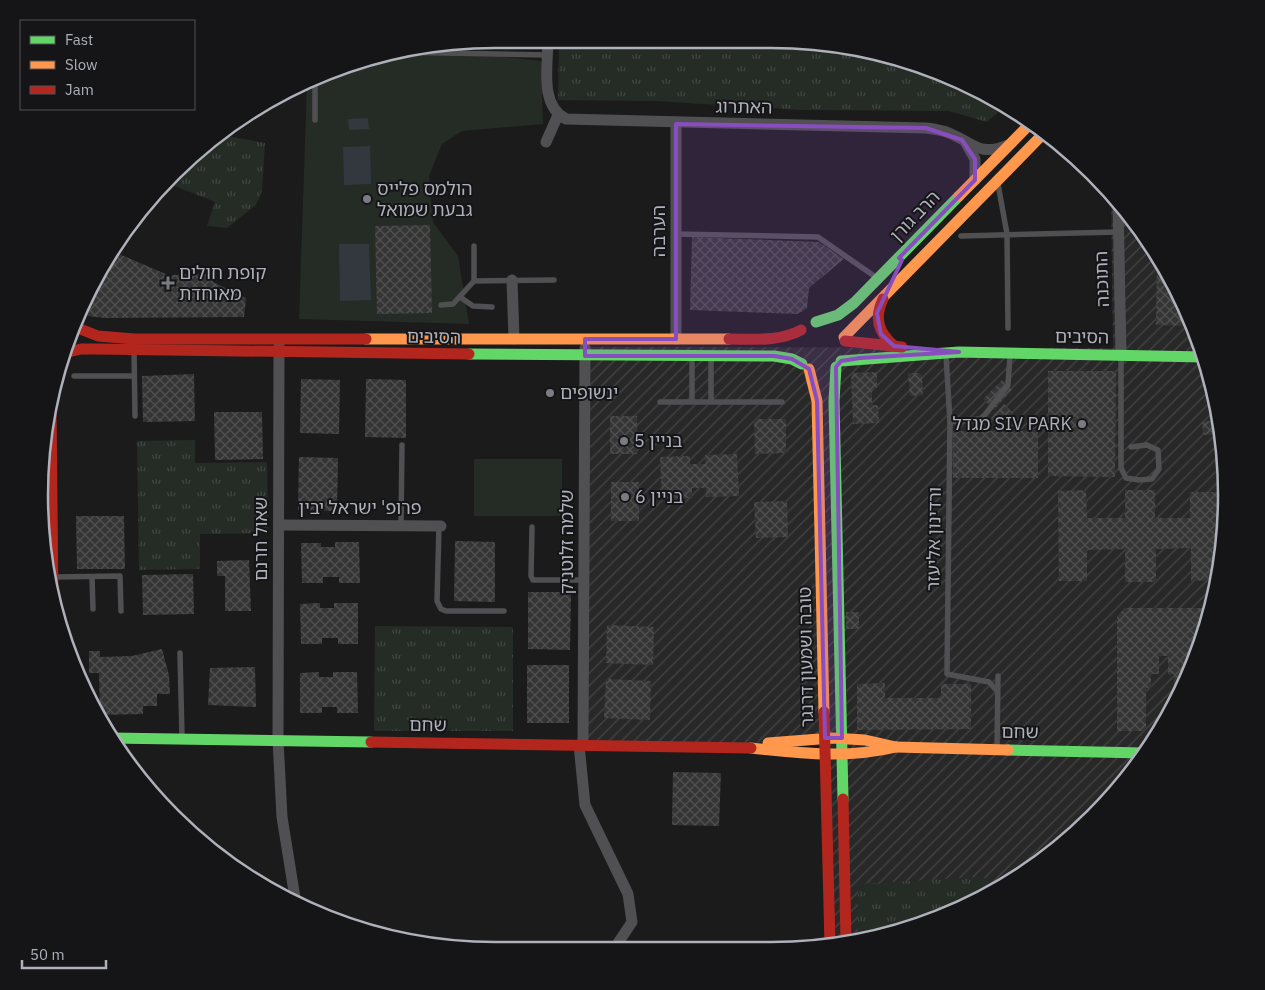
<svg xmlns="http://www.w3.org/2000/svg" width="1265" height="990" font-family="'IBM Plex Sans','Noto Sans Hebrew',sans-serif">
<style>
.industrial{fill:url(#industrial-furrows)}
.grass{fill:url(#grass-tufts)}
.pitch{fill:#252b25}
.water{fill:#33383f}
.building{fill:url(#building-cross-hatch)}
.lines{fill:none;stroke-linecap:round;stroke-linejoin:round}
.lane{stroke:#505053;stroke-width:5.5}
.street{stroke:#505053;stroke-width:11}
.fast{stroke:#63d668;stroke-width:11}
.slow{stroke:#ff974d;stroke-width:11}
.jam{stroke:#b3261e;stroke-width:11}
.marked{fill:#884dbe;fill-opacity:0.2;stroke:#884dbe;stroke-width:4;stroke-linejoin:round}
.poi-dot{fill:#7b7c82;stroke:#151517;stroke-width:2}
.labels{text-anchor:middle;stroke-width:4;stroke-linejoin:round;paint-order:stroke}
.street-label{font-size:18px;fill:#aeb0ba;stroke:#151517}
.poi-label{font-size:18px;fill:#aeb0ba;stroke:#151517;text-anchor:start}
.rim{fill:none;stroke:#aeb0ba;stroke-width:2.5}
</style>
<defs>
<pattern id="industrial-furrows" width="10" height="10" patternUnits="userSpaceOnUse" patternTransform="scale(1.25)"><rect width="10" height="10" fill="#282829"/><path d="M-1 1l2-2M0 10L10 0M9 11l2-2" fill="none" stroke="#454546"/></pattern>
<pattern id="grass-tufts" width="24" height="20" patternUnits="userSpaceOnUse" patternTransform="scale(1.25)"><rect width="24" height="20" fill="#252b25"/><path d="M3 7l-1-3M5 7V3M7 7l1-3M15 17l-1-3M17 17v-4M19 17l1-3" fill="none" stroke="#424743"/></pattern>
<pattern id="building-cross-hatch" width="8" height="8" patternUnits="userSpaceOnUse" patternTransform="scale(1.25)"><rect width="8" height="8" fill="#353536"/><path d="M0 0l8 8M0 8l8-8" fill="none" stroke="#505051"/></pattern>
</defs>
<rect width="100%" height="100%" fill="#1b1b1b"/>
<polygon class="industrial" points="1111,193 1165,267 1202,348 1222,435 1225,525 1211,613 1179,697 1132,773 1071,838 998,890 916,927 830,944 827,742 583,745 585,347 1113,348"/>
<g class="grass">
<polygon points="559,39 800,40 917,63 1002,109 987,122 949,111 802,110 655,101 558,100"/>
<polygon points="221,135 265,143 262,191 256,205 227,228 207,226 215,202 165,182 172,173"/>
<polygon points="195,440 195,463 267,462 268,533 200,534 200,569 139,570 137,441"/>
<polygon points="375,626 513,627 513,731 374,731"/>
<polygon points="978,877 990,879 990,894 916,927 858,939 858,884"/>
</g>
<g class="pitch">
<polygon points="429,48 541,61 543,124 462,131 442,144 429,176 433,222 458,256 469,324 299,319 307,83 377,54"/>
<rect x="474" y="459" width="88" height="57"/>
</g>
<g class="water">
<polygon points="368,118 369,129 349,130 348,119"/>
<polygon points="370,146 371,184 344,185 343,147"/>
<polygon points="339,244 369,244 371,300 340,301"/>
</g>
<g class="building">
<polygon points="430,225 432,313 377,314 375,226"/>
<polygon points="692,237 819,242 844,259 809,288 807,308 798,314 690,310"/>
<polygon points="119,241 119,254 168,275 214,274 213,282 246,298 244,317 105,318 80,315 100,267"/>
<polygon points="1157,256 1165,267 1192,326 1156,325"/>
<polygon points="1048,371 1116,371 1115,477 1048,476"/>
<polygon points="877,372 877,388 872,389 872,405 878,405 879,423 853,424 851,373"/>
<polygon points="908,373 919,373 922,375 923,395 910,396"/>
<polygon points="194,374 195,421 143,422 142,376"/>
<polygon points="1204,378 1209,378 1212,391 1205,392"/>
<polygon points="301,379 340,380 339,434 300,433"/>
<polygon points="366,379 406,380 406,438 365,437"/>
<polygon points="1002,380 1012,390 994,410 983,399"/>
<polygon points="1004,404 1013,413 1008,418 1004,414 996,423 991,418"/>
<polygon points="214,412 262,412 263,459 215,460"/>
<rect x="610" y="416" width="27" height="38"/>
<polygon points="754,419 786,419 786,453 755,454"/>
<polygon points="1202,421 1219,421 1222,434 1203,435"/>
<rect x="953" y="431" width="85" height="47"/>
<polygon points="737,454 739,496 706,497 706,488 692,488 692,498 662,499 660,457 690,456 690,464 705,464 705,455"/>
<polygon points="299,457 338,458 337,511 298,510"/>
<rect x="611" y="482" width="28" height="39"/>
<polygon points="1086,490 1087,518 1125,518 1125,490 1155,490 1155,518 1190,518 1190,492 1221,492 1221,519 1225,519 1225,525 1216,580 1191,581 1191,548 1156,549 1156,582 1125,582 1125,549 1087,550 1087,581 1059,581 1058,491"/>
<polygon points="787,501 788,537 756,538 754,502"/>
<polygon points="76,516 124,516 125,569 77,569"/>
<polygon points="455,541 495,542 495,602 454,601"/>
<polygon points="335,542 359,542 360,583 339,583 339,577 323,577 323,583 302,583 301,543 321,543 321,547 335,547"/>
<polygon points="249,560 251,611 225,611 225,576 217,576 217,561"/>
<polygon points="193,574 194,614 143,615 142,575"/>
<polygon points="528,592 571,592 570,650 528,649"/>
<polygon points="320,603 320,608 334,608 334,603 358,603 358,644 338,644 338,638 322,638 322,644 301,644 300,604"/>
<polygon points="1124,608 1203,608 1209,617 1180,696 1179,688 1174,688 1174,674 1168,675 1168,656 1159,656 1159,674 1151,674 1151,688 1146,688 1146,731 1117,731 1117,617"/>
<rect x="846" y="612" width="13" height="17"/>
<polygon points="607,625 654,627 653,665 606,663"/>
<polygon points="162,649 169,675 170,694 157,694 157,706 143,706 143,714 100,715 99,673 89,673 89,651 100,651 100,657 132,656"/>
<rect x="527" y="665" width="42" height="58"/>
<polygon points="255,667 256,707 208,705 210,668"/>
<polygon points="319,672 319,677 333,677 333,672 357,672 358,713 337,713 337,707 322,707 322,713 300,713 300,673"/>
<polygon points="606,679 651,681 650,720 604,718"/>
<polygon points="885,683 885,698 941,698 941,684 971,684 971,729 857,730 857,684"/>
<polygon points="1010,729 1023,730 1022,736 1009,735"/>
<polygon points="673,772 721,773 719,826 672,825"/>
</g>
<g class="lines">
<g class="lane">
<polyline points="393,52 548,55"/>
<polyline points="315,80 315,120"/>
<polyline points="998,184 1007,234 1008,328"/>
<polyline points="676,234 818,237 877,278"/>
<polyline points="961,236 1118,232"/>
<polyline points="474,281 554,280"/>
<polyline points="460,297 473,306 492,307"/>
<polyline points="441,305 453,304 474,281 474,246"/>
<polyline points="134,350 135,416"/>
<polyline points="946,355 950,422 947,674 989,682 997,691"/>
<polyline points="1121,357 1121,468 1126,478 1139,480 1152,479 1159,469 1158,450 1147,445 1131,447"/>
<polyline points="711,358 711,401"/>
<polyline points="74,376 134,376"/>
<polyline points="692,401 692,358"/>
<polyline points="660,402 782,402"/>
<polyline points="950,422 980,419 984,416 1008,385 1010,355"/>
<polyline points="401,526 402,445"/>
<polyline points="439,526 437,601 441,609 446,611 504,611"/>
<polyline points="532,527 531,576 533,580 584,580"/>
<polyline points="54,577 120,576 121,611"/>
<polyline points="92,577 93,609"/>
<polyline points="180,653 182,737"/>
<polyline points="997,747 998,676"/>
</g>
<g class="street">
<path d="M548 39C548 65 539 105 566 119L926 128C934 129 942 130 949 133 974 143 979 157 1008 145"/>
<polyline points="676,124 676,339"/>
<polyline points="546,142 558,115"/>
<polyline points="966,143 975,159 975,180"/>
<polyline points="1118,201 1121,356"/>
<polyline points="512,280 514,339"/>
<polyline points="279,346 278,740 282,817 296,904"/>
<polyline points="279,525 441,526"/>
<polyline points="579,745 585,805 628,894 632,922 616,946 607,951"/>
<polyline points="583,745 585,348"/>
</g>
<g class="fast">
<polyline points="816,322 838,315 854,303 959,196"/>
<polyline points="469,354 774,356 792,359 802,364"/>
<polyline points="841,361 959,352 1204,357"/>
<polyline points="836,367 834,401 843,799"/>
<polyline points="111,738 371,742"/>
<polyline points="1008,750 1144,753"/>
</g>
<g class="slow">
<polyline points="959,196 1030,124"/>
<polyline points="844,337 1045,132"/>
<polyline points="366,339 729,339"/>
<polyline points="809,369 817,401 824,712"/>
<polyline points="39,495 39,496"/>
<polyline points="768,743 832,738 865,740 896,747 1008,750"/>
<path d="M751 748C800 753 847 759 896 747"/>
</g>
<g class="jam">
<path d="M883 299C874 318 878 332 894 346"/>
<polyline points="75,327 98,336 134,339 366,339"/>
<path d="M729 339C753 339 779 342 801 330"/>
<polyline points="845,341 902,347"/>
<polyline points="64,353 81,349 96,349 469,354"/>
<polyline points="51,403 53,605"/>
<polyline points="824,712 830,944"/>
<polyline points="371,742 751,748"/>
<polyline points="843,799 846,941"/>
</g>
</g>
<path class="marked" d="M676 124 926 128 962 140 975 159V180L899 258 902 260 877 313 881 334 894 346 959 352 860 358 841 361 836 367 842 738H825L817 401 809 369 792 359 774 356H585V339H676Z"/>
<g class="poi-dot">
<circle cx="367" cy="199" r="5"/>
<path d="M165.5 275.5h5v5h5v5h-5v5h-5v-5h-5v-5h5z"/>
<circle cx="550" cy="393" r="5"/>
<circle cx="1082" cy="424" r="5"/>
<circle cx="624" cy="441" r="5"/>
<circle cx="625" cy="497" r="5"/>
</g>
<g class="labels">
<g class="street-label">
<text transform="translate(744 107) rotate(1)" y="6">האתרוג</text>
<text transform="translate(915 216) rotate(-46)" y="6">הרב גורן</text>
<text transform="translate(659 231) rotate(-90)" y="6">הערבה</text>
<text transform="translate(1102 279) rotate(-92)" y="6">התוכנה</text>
<text transform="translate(434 337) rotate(1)" y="6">הסיבים</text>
<text transform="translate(1082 337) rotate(1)" y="6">הסיבים</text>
<text x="360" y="514">פרופ' ישראל יבין</text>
<text transform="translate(261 539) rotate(-90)" y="6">שאול חרנם</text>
<text transform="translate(934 539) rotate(-89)" y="6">ורדינון אליעזר</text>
<text transform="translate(567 542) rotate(-90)" y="6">שלמה זלוטניק</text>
<text transform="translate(806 657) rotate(-91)" y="6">טובה ושמעון דרנגר</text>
<text transform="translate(428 725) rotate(1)" y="6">שחם</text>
<text transform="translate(1020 732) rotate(1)" y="6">שחם</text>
</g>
<g class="poi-label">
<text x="377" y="195">הולמס פלייס<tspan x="377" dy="21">גבעת שמואל</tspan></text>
<text x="179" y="279">קופת חולים<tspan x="179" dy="21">מאוחדת</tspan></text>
<text x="560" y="399">ינשופים</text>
<text x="1072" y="430" text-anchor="end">מגדל SIV PARK</text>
<text x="634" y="447">בניין 5</text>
<text x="635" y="503">בניין 6</text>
</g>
</g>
<path d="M0 0H1265V990H0ZM495 48H771A447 447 0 0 1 1218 495V495A447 447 0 0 1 771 942H495A447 447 0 0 1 48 495V495A447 447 0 0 1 495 48Z" fill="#151517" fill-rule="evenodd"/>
<path class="rim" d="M495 48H771A447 447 0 0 1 1218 495V495A447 447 0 0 1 771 942H495A447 447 0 0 1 48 495V495A447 447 0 0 1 495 48Z"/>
<rect x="20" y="20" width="175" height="90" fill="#151517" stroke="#525358"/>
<rect x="30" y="36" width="25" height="8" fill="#63d668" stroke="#525358"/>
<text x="65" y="45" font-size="15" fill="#aeb0ba">Fast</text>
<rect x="30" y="61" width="25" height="8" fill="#ff974d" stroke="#525358"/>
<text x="65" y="70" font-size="15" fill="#aeb0ba">Slow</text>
<rect x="30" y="86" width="25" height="8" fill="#b3261e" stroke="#525358"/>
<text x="65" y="95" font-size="15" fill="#aeb0ba">Jam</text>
<path d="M22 960v8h84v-8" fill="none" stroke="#aeb0ba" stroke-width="2.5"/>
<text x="30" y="960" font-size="15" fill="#aeb0ba" stroke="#151517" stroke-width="4" paint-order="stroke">50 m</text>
</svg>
